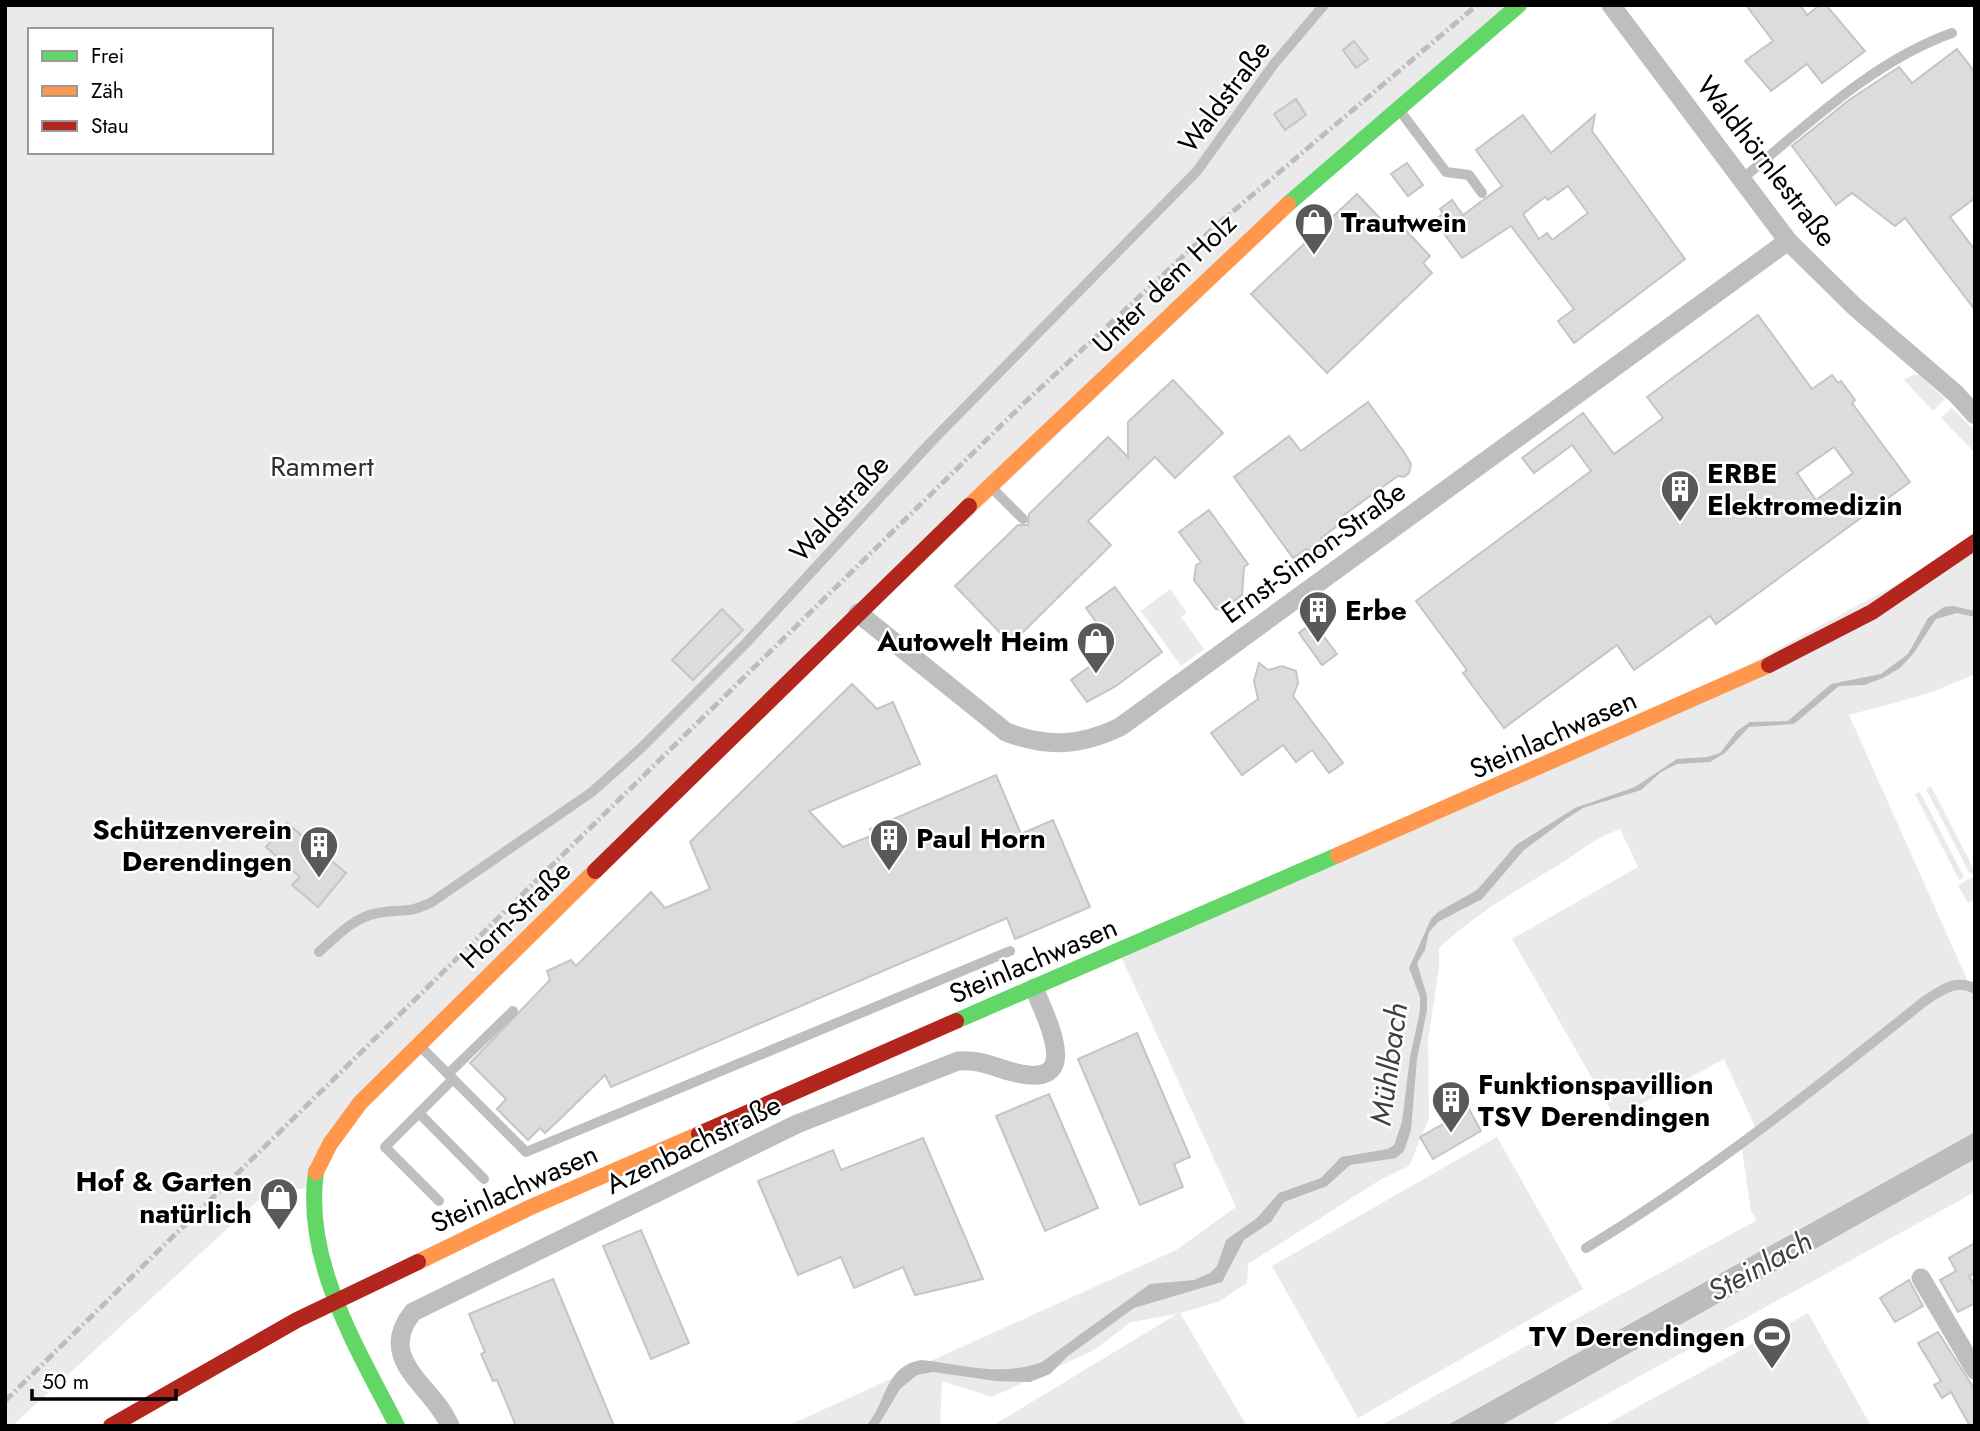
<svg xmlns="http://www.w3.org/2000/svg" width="1980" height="1431" font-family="Jost,sans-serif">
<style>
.green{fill:#eaeaea;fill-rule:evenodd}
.water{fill:#bcbcbc}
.building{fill:#dcdcdc;stroke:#c5c5c5;stroke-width:2;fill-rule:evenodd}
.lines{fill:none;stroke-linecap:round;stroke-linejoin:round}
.lane{stroke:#bebebe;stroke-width:10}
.street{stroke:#bebebe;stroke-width:19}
.fast{stroke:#63d668;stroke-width:16}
.slow{stroke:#ff974d;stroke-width:16}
.jam{stroke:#b3261e;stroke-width:16}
.rail{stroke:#bdbdbd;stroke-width:5;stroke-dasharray:10 3.5 2 3.5;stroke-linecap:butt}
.labels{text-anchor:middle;stroke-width:5;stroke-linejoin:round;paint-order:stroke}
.street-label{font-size:28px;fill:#000;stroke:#fff}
.poi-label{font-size:28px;font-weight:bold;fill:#000;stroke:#fff;text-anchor:start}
.park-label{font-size:28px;fill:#2f2f2f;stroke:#fff}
.water-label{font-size:30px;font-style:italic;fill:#404040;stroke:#fff}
</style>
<rect width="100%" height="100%" fill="#fff"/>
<g class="green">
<path d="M5 5H1519L1409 97 360 1103 313 1186 262 1197 12 1426H5ZM30 30H271V152H30Z"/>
<polygon points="1913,375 1919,375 1945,399 1933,411 1904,380"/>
<polygon points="1952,408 1975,431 1975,453 1941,418"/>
<path d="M1975 542V674L1930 693 1849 715 1970 986 1975 989V1192L1549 1426H1380L1757 1220 1751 1211 1741 1143 1757 1131 1724 1059 1615 1118 1512 939 1638 867 1620 829C1591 840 1584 849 1560 864 1517 890 1475 914 1439 948V967L1428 1040 1429 1118 1409 1166 1380 1180 1248 1264 1247 1283 1218 1302 1180 1313 1247 1426H992L1177 1314 1131 1322 1094 1350 992 1397 942 1381 940 1426H787L1176 1250 1236 1207 1119 952 1628 730Z"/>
<polygon points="1170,589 1187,613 1181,617 1204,649 1181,666 1141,611"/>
<polygon points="1931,786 1975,872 1970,874 1926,789"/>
<polygon points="1920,792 1964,877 1959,880 1915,794"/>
<polygon points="1975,876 1975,899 1968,903 1958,885"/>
<polygon points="1497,1137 1583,1289 1358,1418 1272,1266"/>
<polygon points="1808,1313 1871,1426 1603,1426"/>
</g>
<g class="water">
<path d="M1953 606 1975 611V617L1957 613 1936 619 1913 654 1900 668 1883 678 1864 685 1839 686 1794 724 1749 727 1725 753 1710 762 1677 764 1661 772 1641 790 1583 808 1566 819 1524 850 1482 899 1438 922 1429 932 1425 950 1417 963 1427 996V1010L1417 1059 1411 1130 1404 1151 1396 1158 1350 1165 1327 1186 1284 1202 1271 1222 1244 1240 1222 1282 1134 1308 1068 1356 1050 1374 1030 1382 996 1381 933 1372 917 1375 900 1389 878 1426H866C887 1404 884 1365 922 1360 964 1365 1001 1377 1042 1362L1150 1284 1194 1280 1210 1273 1217 1266 1226 1240 1257 1218 1279 1193 1321 1178 1341 1157 1388 1149 1394 1145 1402 1122 1410 1057 1420 1011V997L1409 968 1431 919 1438 912 1477 890 1516 845 1575 808 1635 787 1677 759 1707 757 1720 753 1737 731 1750 722 1788 721 1831 684 1881 674 1908 654 1928 618 1944 607Z"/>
<polygon points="1975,1132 1975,1159 1500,1426 1446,1426"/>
</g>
<g class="building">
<polygon points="1746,5 1800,5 1807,15 1820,5 1826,5 1865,51 1822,83 1807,64 1771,91 1745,61 1773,41"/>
<polygon points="1354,41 1368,59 1356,68 1343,50"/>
<polygon points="1957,49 1975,72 1975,198 1950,217 1975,250 1975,310 1905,218 1895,226 1852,193 1836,205 1792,146 1849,100 1899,67 1912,83"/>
<polygon points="1296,99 1306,115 1285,130 1274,114"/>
<path d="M1523 115 1551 153 1595 115 1592 131 1685 259 1574 343 1558 321 1574 309 1511 226 1462 258 1434 220 1443 214 1440 209 1452 200 1463 215 1502 186 1476 150ZM1568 186 1588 213 1552 240 1547 233 1539 239 1523 214 1545 197 1548 200Z"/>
<polygon points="1407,163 1423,185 1408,196 1391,174"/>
<polygon points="1357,194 1391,230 1399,223 1430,256 1423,263 1432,273 1327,373 1251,294"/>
<path d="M1758 315 1812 389 1832 375 1838 383 1841 381 1855 400 1852 403 1910 482 1716 624 1710 616 1634 670 1617 645 1504 728 1463 673 1467 670 1416 601 1591 471 1572 445 1534 473 1522 458 1583 413 1614 454 1663 418 1647 397ZM1834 447 1853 473 1816 500 1797 473Z"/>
<polygon points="1173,380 1223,433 1175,478 1155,457 1088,521 1111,545 1011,644 955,586 1018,525 1028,525 1029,514 1108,437 1128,457 1128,422"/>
<polygon points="1368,402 1404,452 1411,464 1409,473 1404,477 1398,476 1337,520 1340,524 1321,538 1332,546 1317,555 1306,549 1293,558 1234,477 1289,436 1301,451"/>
<polygon points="1209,510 1248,564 1244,567 1242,595 1222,610 1216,609 1194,580 1196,565 1201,562 1179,532"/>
<polygon points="1115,587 1162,652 1116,686 1087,702 1071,680 1115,648 1086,608"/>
<polygon points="722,609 743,630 693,680 672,660"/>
<polygon points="1313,622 1337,654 1322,665 1299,633"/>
<polygon points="1259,663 1268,670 1282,666 1296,671 1298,683 1293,696 1343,763 1329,773 1312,750 1296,762 1283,745 1242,775 1211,733 1258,699 1254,681"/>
<polygon points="852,684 877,709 893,702 920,764 809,811 843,847 873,835 870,829 996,775 1021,834 1053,820 1090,907 1015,939 1007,918 611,1087 605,1075 558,1121 545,1133 540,1128 528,1140 497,1109 506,1099 470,1063 550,980 547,971 571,960 576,966 651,892 665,908 710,889 690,842"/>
<polygon points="287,823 346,873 318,907 292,885 300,877 266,847"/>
<polygon points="1137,1033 1190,1157 1174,1164 1183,1187 1140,1205 1078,1059"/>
<polygon points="1049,1094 1098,1208 1045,1231 996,1116"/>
<polygon points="1469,1109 1481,1131 1433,1159 1420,1137"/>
<polygon points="923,1138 983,1279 915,1295 903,1267 854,1288 841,1257 798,1275 758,1181 833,1150 841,1170"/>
<polygon points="641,1230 689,1343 651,1359 603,1246"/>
<polygon points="1975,1243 1975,1273 1969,1276 1975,1287 1975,1303 1958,1312 1940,1280 1956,1271 1949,1258"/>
<polygon points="553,1279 614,1426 516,1426 497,1380 493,1381 481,1354 485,1352 469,1314"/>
<polygon points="1909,1280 1923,1306 1895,1322 1880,1298"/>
<polygon points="1938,1332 1975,1390 1975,1426 1970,1426 1951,1392 1942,1398 1934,1385 1941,1381 1918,1343"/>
</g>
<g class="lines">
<g class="lane">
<polyline points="1400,111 1446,172 1469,175 1482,193"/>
<path d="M1742 179C1806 126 1873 61 1952 33"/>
<polyline points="992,488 1023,519"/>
<path d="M319 952C337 936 354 917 378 913 403 908 406 915 432 902L592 792 640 749 747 642 932 441 1197 171 1274 64 1324 5"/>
<polyline points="419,1045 526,1152 1010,951"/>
<polyline points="448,1074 513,1011"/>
<polyline points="419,1113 484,1179"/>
<polyline points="439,1201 385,1147 453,1079"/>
<path d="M1586 1248C1707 1175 1817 1087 1926 1000 1942 990 1957 978 1975 989"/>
</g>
<g class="street">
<polyline points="1611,5 1788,241 1855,307 1956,394 1975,415"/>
<path d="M858 613 1006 732C1048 748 1080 746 1120 727L1788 241"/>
<polyline points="1921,1278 1975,1370"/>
<path d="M450 1426C434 1386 374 1360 413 1312L797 1124 958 1061C982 1059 994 1068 1017 1073 1084 1089 1046 1018 1034 988"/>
</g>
<g class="fast">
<polyline points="1288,204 1519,5"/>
<polyline points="956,1021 1338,855"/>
<path d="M316 1172C303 1262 358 1349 397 1426"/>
</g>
<g class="slow">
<polyline points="969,506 1288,204"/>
<polyline points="1338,855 1769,665"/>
<polyline points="316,1172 330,1144 360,1103 595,871"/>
<polyline points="418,1262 531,1207 699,1134"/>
</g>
<g class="jam">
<polyline points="1769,665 1872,612 1975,542"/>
<polyline points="595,871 969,506"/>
<polyline points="699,1134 956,1021"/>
<polyline points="111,1426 297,1320 418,1262"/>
</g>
<polyline class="rail" points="5,1401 1022,405 1218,224 1477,5"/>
</g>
<defs>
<g id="shop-pin" transform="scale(2.0125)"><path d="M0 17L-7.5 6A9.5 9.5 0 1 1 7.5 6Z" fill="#595959" stroke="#fff"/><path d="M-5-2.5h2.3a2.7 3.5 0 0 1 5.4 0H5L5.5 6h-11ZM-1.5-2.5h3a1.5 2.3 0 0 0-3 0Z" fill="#fff"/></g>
<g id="building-pin" transform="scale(2.0125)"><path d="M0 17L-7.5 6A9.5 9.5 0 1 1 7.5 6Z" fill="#595959" stroke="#fff"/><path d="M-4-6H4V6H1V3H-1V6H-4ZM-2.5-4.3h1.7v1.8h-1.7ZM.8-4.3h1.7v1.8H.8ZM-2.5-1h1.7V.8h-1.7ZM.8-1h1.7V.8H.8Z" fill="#fff"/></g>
<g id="stadium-pin" transform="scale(2.0125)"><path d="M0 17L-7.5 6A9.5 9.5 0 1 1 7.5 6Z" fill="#595959" stroke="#fff"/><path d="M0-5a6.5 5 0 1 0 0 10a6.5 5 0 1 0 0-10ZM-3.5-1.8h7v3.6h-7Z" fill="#fff"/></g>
</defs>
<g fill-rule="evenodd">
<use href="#shop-pin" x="1314" y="222"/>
<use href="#building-pin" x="1680" y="489"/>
<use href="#building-pin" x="1318" y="610"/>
<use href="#shop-pin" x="1096" y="641"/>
<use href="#building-pin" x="889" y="838"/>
<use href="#building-pin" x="319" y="845"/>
<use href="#building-pin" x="1451" y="1100"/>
<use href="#shop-pin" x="279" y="1197"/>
<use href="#stadium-pin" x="1772" y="1336"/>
</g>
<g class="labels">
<g class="street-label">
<text transform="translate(1224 96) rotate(-53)" y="10">Waldstraße</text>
<text transform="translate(1767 161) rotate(52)" y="10">Waldhörnlestraße</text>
<text transform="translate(1164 283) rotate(-44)" y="10">Unter dem Holz</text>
<text transform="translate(839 508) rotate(-48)" y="10">Waldstraße</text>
<text transform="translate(1313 552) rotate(-36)" y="10">Ernst-Simon-Straße</text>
<text transform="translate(1553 734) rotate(-24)" y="10">Steinlachwasen</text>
<text transform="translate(515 914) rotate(-44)" y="10">Horn-Straße</text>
<text transform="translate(1033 960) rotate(-23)" y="10">Steinlachwasen</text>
<text transform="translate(693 1144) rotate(-26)" y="10">Azenbachstraße</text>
<text transform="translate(514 1188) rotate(-24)" y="10">Steinlachwasen</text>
</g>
<g class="poi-label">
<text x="1341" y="232">Trautwein</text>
<text x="1707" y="483">ERBE<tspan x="1707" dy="32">Elektromedizin</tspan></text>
<text x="1345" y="620">Erbe</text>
<text x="1069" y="651" text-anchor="end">Autowelt Heim</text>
<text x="292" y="839" text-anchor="end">Schützenverein<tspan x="292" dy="32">Derendingen</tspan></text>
<text x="916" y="848">Paul Horn</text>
<text x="1478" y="1094">Funktionspavillion<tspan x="1478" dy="32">TSV Derendingen</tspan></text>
<text x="252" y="1191" text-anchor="end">Hof &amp; Garten<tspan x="252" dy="32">natürlich</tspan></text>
<text x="1745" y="1346" text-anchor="end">TV Derendingen</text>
</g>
<g class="park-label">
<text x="322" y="476">Rammert</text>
</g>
<g class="water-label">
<text transform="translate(1389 1064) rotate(-82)" y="10">Mühlbach</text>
<text transform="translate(1760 1266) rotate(-29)" y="10">Steinlach</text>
</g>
</g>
<rect width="1980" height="1431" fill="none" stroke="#000000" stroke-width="14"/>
<rect x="28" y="28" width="245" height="126" fill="#ffffff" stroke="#999999" stroke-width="2"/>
<rect x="42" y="51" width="35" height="10" fill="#63d668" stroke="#999999" stroke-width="2"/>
<text x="91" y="63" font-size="21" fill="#000000">Frei</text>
<rect x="42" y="86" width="35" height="10" fill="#ff974d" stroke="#999999" stroke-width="2"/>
<text x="91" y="98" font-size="21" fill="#000000">Zäh</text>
<rect x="42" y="121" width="35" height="10" fill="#b3261e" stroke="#999999" stroke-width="2"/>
<text x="91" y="133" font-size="21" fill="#000000">Stau</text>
<path d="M32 1389v10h144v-10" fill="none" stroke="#000000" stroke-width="3.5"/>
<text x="42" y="1389" font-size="21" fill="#000000" stroke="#ffffff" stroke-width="5" paint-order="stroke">50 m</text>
</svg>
